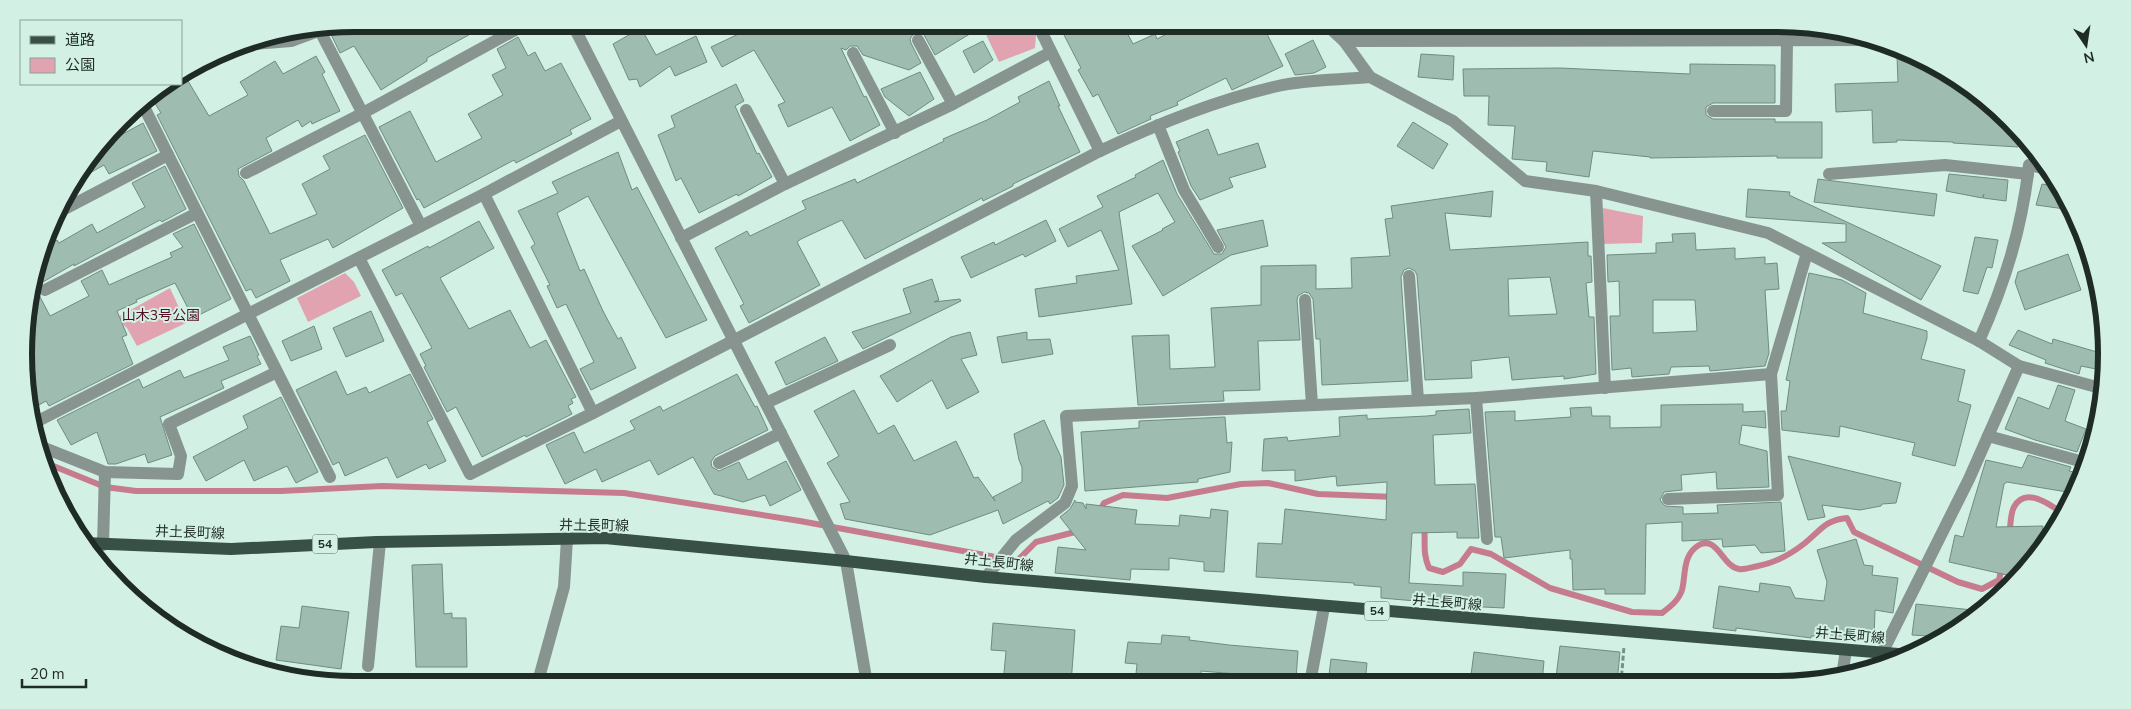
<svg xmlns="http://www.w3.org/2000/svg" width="2131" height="709" font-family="'Nunito Sans','Noto Sans JP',sans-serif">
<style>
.green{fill:#e1a3b0}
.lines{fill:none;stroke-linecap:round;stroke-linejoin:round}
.stream{stroke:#c67c8d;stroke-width:6}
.building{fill:#9ebcaf;stroke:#6f8c80;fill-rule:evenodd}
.path{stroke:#798f86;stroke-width:3;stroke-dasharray:5 2.5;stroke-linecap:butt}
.minor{stroke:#87948f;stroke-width:12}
.major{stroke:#395047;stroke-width:12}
.labels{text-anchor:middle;stroke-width:4;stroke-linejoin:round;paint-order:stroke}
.shield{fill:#d2f1e4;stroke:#55665f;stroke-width:1}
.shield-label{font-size:12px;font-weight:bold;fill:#1f2b26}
.park-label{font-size:14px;fill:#520f26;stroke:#d2f1e4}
.street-label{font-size:14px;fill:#1f2b26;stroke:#d2f1e4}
.rim{fill:none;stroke:#1f2b26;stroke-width:6}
</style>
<rect width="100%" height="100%" fill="#d2f1e4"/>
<g class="green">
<polygon points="982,26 1032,27 1036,35 1035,48 999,62"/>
<polygon points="1603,208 1643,216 1642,243 1602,244"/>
<polygon points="345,273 354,282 361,296 308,322 297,298"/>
<polygon points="170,288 186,323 137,346 127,328 116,318"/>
</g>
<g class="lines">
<g class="stream">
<polyline points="46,463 105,487 136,491 281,491 382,486 624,493 800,521 1017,561 1036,542 1079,531"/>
<polyline points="1099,512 1104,503 1123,495 1167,498 1241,484 1268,483 1318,494 1395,497"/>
<path d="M1424 526C1426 542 1422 552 1429 568L1443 572 1460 564 1471 549 1491 554 1550 588 1632 612 1662 613C1670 607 1679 600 1682 590 1686 575 1682 555 1699 545 1717 535 1723 567 1739 569 1744 570 1752 567 1758 566 1775 563 1791 554 1805 543 1821 530 1825 520 1847 518L1854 532 1958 582 1982 589 1999 580 2002 566"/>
<path d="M2009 534C2011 526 2010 514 2014 507 2026 485 2052 506 2065 515"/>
</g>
</g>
<g class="building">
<polygon points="354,24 508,24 489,35 485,26 427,58 427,61 381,90 354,46 340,53 327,26"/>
<polygon points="745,25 767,26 983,26 935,55 923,33 914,33 910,39 911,43 921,63 909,70 863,55 857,46 850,46 846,50 841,48 864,97 866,96 880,125 850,141 832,107 788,127 778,105 785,102 754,50 722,67 711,47 747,30"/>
<polygon points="1074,27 1124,27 1133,44 1155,34 1157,39 1180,27 1264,28 1283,66 1232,90 1226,78 1177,102 1178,105 1150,116 1151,119 1118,134 1098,94 1093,97 1078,70 1081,68 1063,33"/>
<polygon points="641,28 656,55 696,36 707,62 675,76 670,66 640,87 637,79 629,80 613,44"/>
<polygon points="518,37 528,56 535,52 545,71 561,63 591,119 570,130 572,134 516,163 514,160 424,208 419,199 417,200 379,127 410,111 436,162 482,138 468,114 503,95 492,75 506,68 497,49"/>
<polygon points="1313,40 1326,67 1314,73 1295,75 1285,54"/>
<polygon points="983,41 993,60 974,73 963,51"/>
<polygon points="1421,54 1454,56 1453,80 1418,77"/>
<polygon points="316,56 325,72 322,74 340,111 312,124 311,121 302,127 298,120 266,138 272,151 238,169 239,176 244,181 270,234 317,214 302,184 330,169 323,156 365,135 403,208 333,248 328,239 280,260 290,281 256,298 251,289 246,291 157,115 161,113 151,97 172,84 181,84 181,78 185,76 209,116 248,95 240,82 275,61 283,74"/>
<polygon points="1897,56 1916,56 1961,80 2011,121 2019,131 2018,147 1953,143 1953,142 1897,140 1897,142 1873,143 1872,110 1836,112 1835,84 1898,82"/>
<polygon points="1690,64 1775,65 1775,103 1713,103 1706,107 1706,115 1713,119 1775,119 1775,122 1822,122 1822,158 1777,158 1777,156 1650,158 1650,157 1593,151 1589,177 1546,171 1547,162 1512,159 1515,126 1488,125 1489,96 1464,96 1463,69 1560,68 1690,74"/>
<polygon points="920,72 934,99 909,116 885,97 881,89"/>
<polygon points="1049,81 1060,106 1058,106 1080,152 1013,184 1013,186 983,201 982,198 865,259 842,220 801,239 797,242 820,285 749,323 740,306 744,304 715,248 747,231 750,236 806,209 802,201 855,179 857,183 944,141 943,139 987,120 1020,102 1018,97"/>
<polygon points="736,84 744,101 735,106 757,154 759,153 772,177 738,196 737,194 699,213 681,178 676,181 658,135 675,127 671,116"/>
<polygon points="1413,122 1448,144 1433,169 1397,146"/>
<polygon points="143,123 157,151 109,174 104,165 74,182 97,148"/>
<polygon points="1208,129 1218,155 1258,143 1266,167 1229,178 1233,187 1200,200 1191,186 1178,152 1180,151 1176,142"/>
<polygon points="618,152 632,190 637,187 707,320 666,338 588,196 557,213 580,271 584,269 603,311 618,339 621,337 636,368 591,390 580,369 594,362 566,304 557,308 547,286 550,285 531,247 535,244 518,211 558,193 552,182"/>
<polygon points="1163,160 1177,194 1214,254 1222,254 1226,247 1217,230 1263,220 1268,246 1231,255 1163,296 1132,246 1163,230 1162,229 1175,222 1158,193 1119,212 1132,304 1039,317 1035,289 1077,283 1076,276 1119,270 1101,230 1068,247 1059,229 1103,207 1097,196 1136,177 1135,175"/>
<polygon points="165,166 186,209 162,222 160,220 74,266 74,264 36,286 38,293 50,316 89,296 81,281 102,270 109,285 172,257 170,253 183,247 173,234 194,224 231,299 193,318 175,283 136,300 137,302 117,311 127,335 122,337 133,364 49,406 46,401 30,410 24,377 27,312 47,246 57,240 59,243 92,224 97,233 145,207 132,183"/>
<polygon points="1949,174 2008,180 2006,201 1983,198 1984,194 1982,198 1946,191"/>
<polygon points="1818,179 1937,194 1934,216 1814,202"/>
<polygon points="2042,184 2060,187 2072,210 2036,205"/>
<polygon points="1748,189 1790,192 1789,195 1941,266 1921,300 1822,243 1846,242 1846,224 1746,217"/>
<path d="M1493 191 1491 217 1445 213 1450 250 1588 242V256H1591L1592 282 1586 283 1589 317H1594L1596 374 1564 379V376L1512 380 1509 357 1471 361 1472 378 1425 380 1417 275 1415 271 1409 268 1404 270 1401 277 1408 381 1322 385 1320 339H1316L1313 299 1309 293 1304 292 1298 296 1297 300 1300 340 1258 341 1260 390 1223 391 1224 401 1138 405 1132 336 1169 335 1170 369 1215 367 1211 308 1261 305V266L1316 265V289L1352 288 1351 258 1390 256 1385 219 1393 218 1391 206ZM1550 277 1557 314 1509 316 1508 279Z"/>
<polygon points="1046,220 1056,241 1025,257 1023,254 971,278 961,257 994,242 995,245"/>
<polygon points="479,221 494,248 440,278 469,329 510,310 530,348 546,340 576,397 571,399 573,403 568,406 572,414 526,437 525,435 482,457 456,407 447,412 424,367 426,366 420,354 432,348 402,293 396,296 382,270 428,246 429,248"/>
<path d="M1695 233 1696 250 1735 248V259L1765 257V264L1777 263 1779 289 1765 290 1769 353 1765 366 1710 371 1709 366 1671 367 1669 374 1632 377 1631 368 1612 370 1610 316H1620L1619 281 1608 282 1607 255 1656 253V243L1673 242 1672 234ZM1653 300H1695L1697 331 1653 333Z"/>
<polygon points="1975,237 1998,240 1992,268 1987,267 1978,294 1963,291"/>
<polygon points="2068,254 2081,290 2025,310 2015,282 2018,272"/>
<polygon points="1809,273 1842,280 1866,293 1863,313 1927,331 1927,338 1921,359 1965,370 1958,401 1971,405 1955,466 1912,455 1915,443 1840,426 1839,437 1782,430 1781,411 1786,411 1790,381 1786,380"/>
<polygon points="932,279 939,300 934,302 960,299 961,301 863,349 852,332 911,313 903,289"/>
<polygon points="371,311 384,341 346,357 333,328"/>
<polygon points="314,326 322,349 291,361 282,341"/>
<polygon points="2018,330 2052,344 2053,339 2107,355 2106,371 2081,366 2079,374 2045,363 2046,360 2009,345"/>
<polygon points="970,332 977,355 961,359 979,392 947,409 932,380 897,402 880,376 951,337"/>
<polygon points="1027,332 1027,340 1050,339 1053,354 1002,363 997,337"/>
<polygon points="250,336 259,355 257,356 261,364 221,381 224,388 160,417 172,455 148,463 145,454 116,464 108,464 97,432 71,445 57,420 139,379 143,388 180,370 184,378 229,360 223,347"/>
<polygon points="825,337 838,361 786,385 775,362"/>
<polygon points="336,371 347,395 366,387 369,393 410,374 433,419 427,422 446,461 429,469 426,464 397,478 387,457 345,476 339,462 333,465 296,390"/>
<polygon points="737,374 755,407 757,406 768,430 715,456 711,462 712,467 719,471 739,462 748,480 786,461 801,490 770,506 765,495 743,502 714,494 693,457 658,475 650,460 602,482 596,469 565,484 546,445 574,432 584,453 635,429 630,421 660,406 663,411"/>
<polygon points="2058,385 2075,390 2065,421 2086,429 2077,452 2035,440 2005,429 2018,397 2049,409"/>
<polygon points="854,390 878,434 894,425 914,461 956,441 974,478 978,477 995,501 993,497 1022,482 1022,467 1019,460 1014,434 1044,420 1061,457 1064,485 1058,498 1050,504 1048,501 1003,524 998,510 930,535 845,519 840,504 850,502 827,463 839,456 814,411"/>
<polygon points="281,397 318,472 296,483 287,466 254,481 244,460 206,481 193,457 248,428 243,416"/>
<polygon points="1743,404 1743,412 1765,411 1766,428 1742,425 1739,444 1767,451 1769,487 1717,489 1716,472 1681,475 1682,490 1664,492 1660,500 1665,506 1683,507 1683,514 1718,513 1717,505 1781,502 1785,551 1761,553 1755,545 1723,547 1722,539 1682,541 1682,522 1646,524 1645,594 1605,594 1605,589 1573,590 1572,559 1570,559 1570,550 1504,558 1501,537 1495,537 1485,412 1515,411 1515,421 1571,417 1570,408 1591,407 1592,416 1610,416 1610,428 1661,427 1661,405"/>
<polygon points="1469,409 1471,433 1433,435 1435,485 1475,484 1479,538 1457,538 1457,532 1412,533 1409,583 1463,586 1463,572 1506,574 1504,608 1462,606 1462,605 1381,598 1381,587 1354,585 1354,583 1256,577 1258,543 1282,544 1285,509 1386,520 1387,482 1337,486 1336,476 1295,481 1295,470 1262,471 1264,439 1287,437 1288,441 1340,436 1339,417 1367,415 1367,419 1427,416 1436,415 1436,411"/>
<polygon points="1225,417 1227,443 1232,442 1230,472 1198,479 1198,482 1085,491 1081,432 1139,428 1139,421"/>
<polygon points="2028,455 2071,467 2069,471 2079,473 2073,493 2007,482 2004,484 1996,527 2043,526 2040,548 2016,577 1949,562 1955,535 1963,537 1986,460 2022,468"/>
<polygon points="1788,456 1901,483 1896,503 1882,504 1881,506 1860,510 1822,505 1825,517 1808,520"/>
<polygon points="1075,500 1075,502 1083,503 1086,509 1086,504 1137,510 1135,524 1179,526 1180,515 1210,518 1211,509 1228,511 1224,572 1204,571 1204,562 1169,558 1169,570 1131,569 1130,580 1055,573 1058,547 1086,550 1060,517 1070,509"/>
<polygon points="1856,539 1864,565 1873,566 1872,575 1898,578 1893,613 1875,610 1874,639 1811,636 1811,638 1736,628 1736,631 1713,628 1719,586 1759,592 1760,583 1790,587 1795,598 1824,601 1827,582 1817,550"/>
<polygon points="442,564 444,614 452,613 452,618 466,618 467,667 416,667 412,565"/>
<polygon points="1916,604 1982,611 1944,637 1912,635"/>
<polygon points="302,606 349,612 341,669 276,660 281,626 299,628"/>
<polygon points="993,623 1075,630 1071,684 1003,684 1006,651 991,650"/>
<polygon points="1162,635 1190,637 1189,640 1229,645 1298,651 1296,679 1201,671 1201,684 1135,684 1137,664 1125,663 1128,642 1161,644"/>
<polygon points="1560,646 1620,652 1617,683 1556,677"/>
<polygon points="1474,652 1544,661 1542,683 1470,683"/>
<polygon points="1331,659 1367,663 1365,683 1328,683"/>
</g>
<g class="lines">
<polyline class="path" points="1621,683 1624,646"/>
<g class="minor">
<polyline points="573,25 846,561 867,684"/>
<polyline points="318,27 421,226"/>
<polyline points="1039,27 1100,151"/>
<polyline points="1330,28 1344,41 1370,77 1453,121 1525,181 1596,191 1768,233 1979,341 2019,366 2104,389"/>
<polyline points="918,40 953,104"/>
<polyline points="1344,41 1874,40"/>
<polyline points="241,45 291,41 318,31"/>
<polyline points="853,53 895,133"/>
<polyline points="142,103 330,477"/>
<polyline points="746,110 785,184"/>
<polyline points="1713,111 1786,111 1787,41"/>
<polyline points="1158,125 1184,190 1218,247"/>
<polyline points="246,173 363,113 526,24"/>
<polyline points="1829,174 1945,165 2028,174"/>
<polyline points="1596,191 1605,388"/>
<polyline points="484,194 593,413"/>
<polyline points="57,213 168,155"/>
<polyline points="681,238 785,184 953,104 1051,52"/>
<path d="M359 258 470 474 593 413 1100 151C1157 124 1216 100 1278 86 1307 79 1341 80 1370 77"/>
<polyline points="1409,276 1418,400"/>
<polyline points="45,290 197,213"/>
<polyline points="1305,300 1312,405"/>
<path d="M1979 341C2005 283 2022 228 2029 165L2051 170"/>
<polyline points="1476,398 1487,539"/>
<polyline points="766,403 890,345"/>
<polyline points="32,424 484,194 621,121"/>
<polyline points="1988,436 2076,460"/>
<polyline points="37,445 105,472 178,474 181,456 169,424 277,372"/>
<polyline points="719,463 781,433"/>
<polyline points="1668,499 1778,495 1771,374 1807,253"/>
<polyline points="103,545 105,472"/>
<polyline points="986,577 1016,540 1065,503 1072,486 1066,416 1476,398 1771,374"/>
<polyline points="1882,653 1969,479 2019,366"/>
<polyline points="368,666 380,542"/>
<polyline points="1842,676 1846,650"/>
<polyline points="289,679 303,680"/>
<polyline points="1310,683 1324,607"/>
<polyline points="537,685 564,587 567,539"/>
</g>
<polyline class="major" points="84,543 231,549 376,542 605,538 846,561 986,577 1910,655"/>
</g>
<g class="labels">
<g class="shield">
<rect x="312.5" y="534.5" width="25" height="19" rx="4"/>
<rect x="1364.5" y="601.5" width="25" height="19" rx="4"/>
</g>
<g class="shield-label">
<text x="325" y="548">54</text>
<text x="1377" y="615">54</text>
</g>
<g class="park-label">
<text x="161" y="320">山木3号公園</text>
</g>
<g class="street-label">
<text transform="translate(594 525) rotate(1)" y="5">井土長町線</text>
<text transform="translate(190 532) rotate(2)" y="5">井土長町線</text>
<text transform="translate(999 562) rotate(6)" y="5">井土長町線</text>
<text transform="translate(1447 602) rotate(5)" y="5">井土長町線</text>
<text transform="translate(1850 635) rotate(5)" y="5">井土長町線</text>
</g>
</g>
<path d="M0 0H2131V709H0ZM354 32H1776A322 322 0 0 1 2098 354V354A322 322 0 0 1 1776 676H354A322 322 0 0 1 32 354V354A322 322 0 0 1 354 32Z" fill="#d2f1e4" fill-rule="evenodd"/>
<path class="rim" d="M354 32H1776A322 322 0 0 1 2098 354V354A322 322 0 0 1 1776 676H354A322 322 0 0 1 32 354V354A322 322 0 0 1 354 32Z"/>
<rect x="20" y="20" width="162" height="65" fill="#d2f1e4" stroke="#8aa298"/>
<rect x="30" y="36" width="25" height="8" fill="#395047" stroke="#8aa298"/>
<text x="65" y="45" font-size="15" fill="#1f2b26">道路</text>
<rect x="30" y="58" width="25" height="15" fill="#e1a3b0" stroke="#8aa298"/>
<text x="65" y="70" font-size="15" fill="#1f2b26">公園</text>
<g transform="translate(2086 45) rotate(167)" stroke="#d2f1e4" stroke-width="4" paint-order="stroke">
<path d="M0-4L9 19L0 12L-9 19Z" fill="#1f2b26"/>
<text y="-8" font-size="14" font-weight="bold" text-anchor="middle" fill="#1f2b26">N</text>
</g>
<path d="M22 679v8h64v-8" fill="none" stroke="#1f2b26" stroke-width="2.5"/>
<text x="30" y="679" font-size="15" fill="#1f2b26" stroke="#d2f1e4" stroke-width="4" paint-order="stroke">20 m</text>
</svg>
